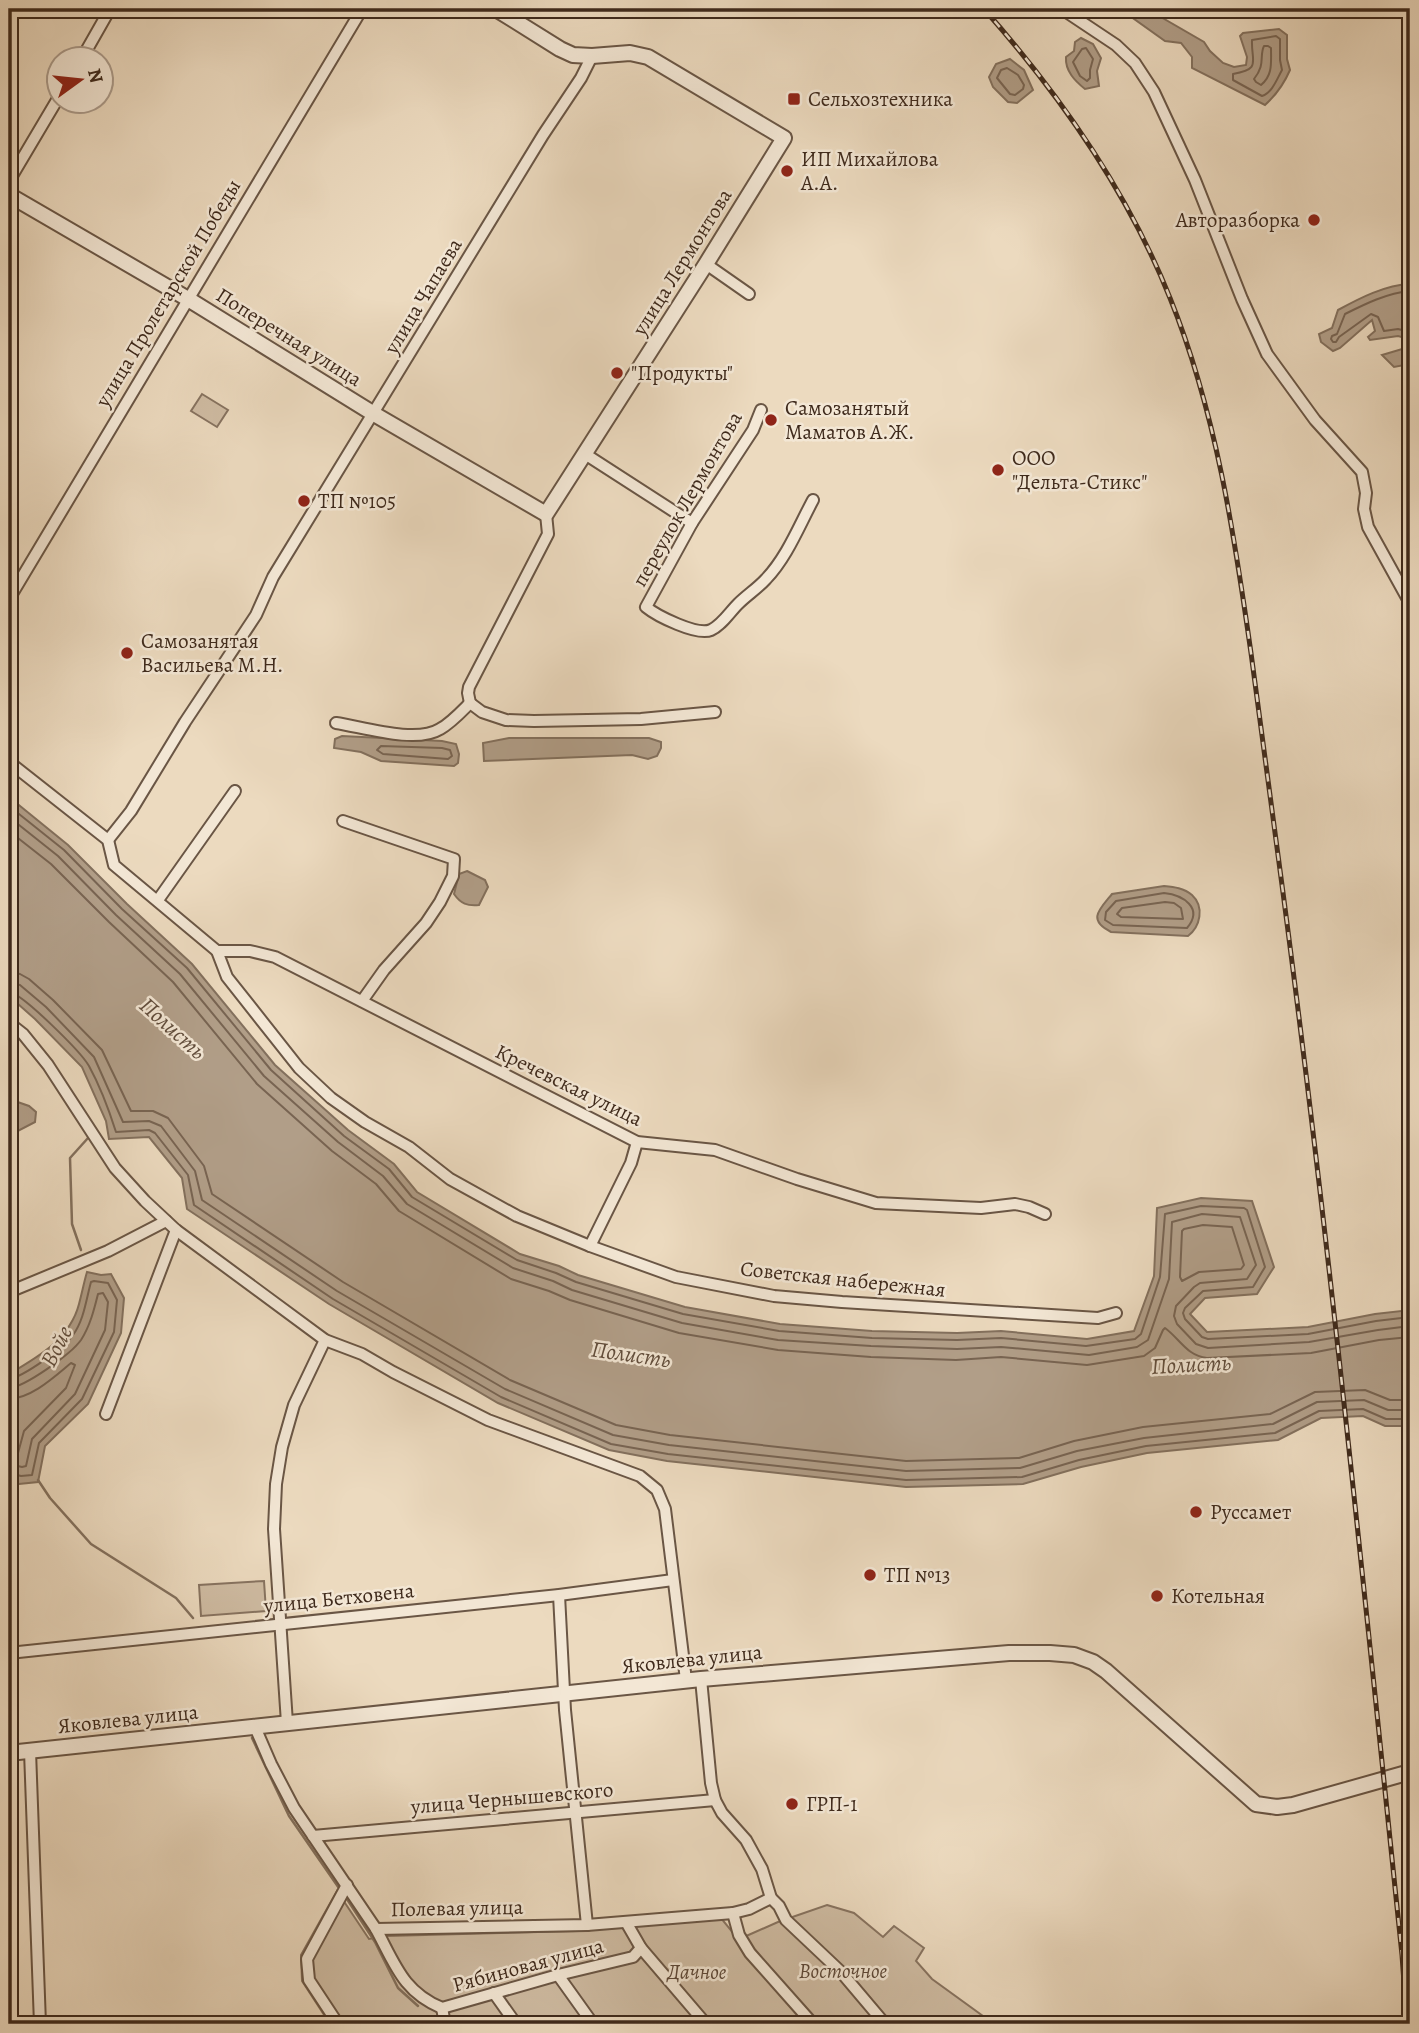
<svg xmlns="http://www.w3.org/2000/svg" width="1419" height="2033" font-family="Alegreya,serif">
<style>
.green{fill:#cfbca3;stroke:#877360;stroke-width:2}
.water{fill:#b19e88;stroke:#83705d;stroke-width:2}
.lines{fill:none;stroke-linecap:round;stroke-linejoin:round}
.shore{stroke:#786452;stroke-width:2}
.stream{stroke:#83705d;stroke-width:2.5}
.minor-casing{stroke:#6a5645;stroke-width:14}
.tertiary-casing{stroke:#6a5645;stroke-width:18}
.minor{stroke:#f3e7d5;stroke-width:10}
.tertiary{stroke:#f3e7d5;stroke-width:14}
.rail-casing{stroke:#3f2a1c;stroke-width:5}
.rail{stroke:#f3e7d5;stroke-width:2.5;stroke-dasharray:8;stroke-linecap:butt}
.poi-dot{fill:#8f2418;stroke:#f3e7d5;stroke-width:2.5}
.labels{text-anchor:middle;stroke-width:5;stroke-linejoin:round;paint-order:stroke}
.poi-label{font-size:21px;fill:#3f2a1c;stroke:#f3e7d5;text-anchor:start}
.street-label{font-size:21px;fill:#3f2a1c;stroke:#f3e7d5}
.park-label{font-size:21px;font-style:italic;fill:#5c4737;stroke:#f3e7d5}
.water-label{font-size:23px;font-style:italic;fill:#614d3c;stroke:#f3e7d5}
</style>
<rect width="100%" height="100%" fill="#ecdabf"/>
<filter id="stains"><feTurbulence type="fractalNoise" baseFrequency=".00286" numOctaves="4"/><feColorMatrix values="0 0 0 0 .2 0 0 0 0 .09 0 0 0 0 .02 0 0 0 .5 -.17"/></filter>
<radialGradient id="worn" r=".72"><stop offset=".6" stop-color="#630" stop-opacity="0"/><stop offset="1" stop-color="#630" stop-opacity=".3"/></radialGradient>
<g class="green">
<polygon points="202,394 228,410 217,427 191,411"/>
<polygon points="264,1581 266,1611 201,1616 199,1585"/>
<polygon points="337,1891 369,1939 387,1936 579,1931 721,1918 807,2024 330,2024 302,1981 301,1955"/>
<polygon points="827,1905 854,1913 883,1937 894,1926 924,1948 916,1961 932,1979 994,2024 817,2024 744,1937 778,1922"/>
</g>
<g class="water">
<path d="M1126 9H1151L1154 13 1204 42 1210 51 1223 63 1234 67 1246 65 1247 57 1240 36 1243 33 1279 29 1287 35V59L1290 70C1284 84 1276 95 1265 105L1192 68V57L1181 43 1165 41 1130 16Z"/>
<path d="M1081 38 1093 44 1101 58 1097 71 1099 86 1085 89C1075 81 1065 71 1066 57L1074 51 1075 42Z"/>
<polygon points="1010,59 1024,70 1033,90 1017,103 1008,102 993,87 989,77 996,64"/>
<path d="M1410 284V364L1394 367 1382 355 1409 347V339L1398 336 1370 340 1368 337 1375 331 1372 320 1340 348 1333 351 1321 342 1319 334 1332 328 1338 310C1360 298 1385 285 1410 284Z"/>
<polygon points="342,736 442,741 456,744 459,754 458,763 454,766 381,761 361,752 334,748 335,739"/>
<polygon points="509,738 649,738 661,742 661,748 657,756 648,759 632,755 484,761 483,743"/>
<polygon points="9,797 68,845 127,904 192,964 275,1065 348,1130 394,1164 417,1192 520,1254 559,1266 578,1275 685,1307 780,1324 872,1331 957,1333 1001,1331 1087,1339 1134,1331 1154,1276 1157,1208 1201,1198 1252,1201 1274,1267 1257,1294 1205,1298 1190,1314 1207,1332 1308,1327 1375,1314 1410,1310 1410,1426 1385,1426 1363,1416 1321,1418 1278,1440 1147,1453 1081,1467 1023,1484 906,1487 667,1461 609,1450 498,1403 329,1304 187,1209 182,1178 149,1137 109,1139 106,1121 82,1067 35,1019 9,996"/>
<path d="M467 871 485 880 488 887 479 905C467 906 461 904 454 894L459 874Z"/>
<path d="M1164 886C1174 887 1184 888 1192 895 1205 907 1200 927 1188 936L1111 932C1087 920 1099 910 1112 894Z"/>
<polygon points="9,1099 29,1106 36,1112 35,1122 14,1133 9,1133"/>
<path d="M87 1272 101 1275 111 1274 124 1298 121 1333 88 1404 45 1446 38 1482 19 1484 9 1479V1374C38 1357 70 1339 79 1304 82 1293 84 1282 87 1272Z"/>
</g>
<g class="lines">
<g class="shore">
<path d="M1276 36 1280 39V60L1282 70C1277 79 1272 93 1262 96L1233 80V74C1262 69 1251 62 1252 40Z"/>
<path d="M1264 46H1268L1271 48C1271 63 1273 75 1261 85L1256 82 1254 79C1266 64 1259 56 1264 46Z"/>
<polygon points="1086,48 1093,59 1090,70 1090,78 1087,81 1080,76 1073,62 1082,49"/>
<polygon points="1007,68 1018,75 1024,85 1023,89 1015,95 1010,94 997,78 1001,70"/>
<path d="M1410 291C1387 293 1365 304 1345 314L1337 334 1332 336 1331 339 1333 342H1336L1339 337 1371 314 1378 317 1384 331 1398 329 1410 332"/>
<polygon points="381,746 442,748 450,750 452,756 448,759 383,754 377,750"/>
<polyline points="9,806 64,850 122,909 187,968 271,1070 344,1136 389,1169 412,1197 517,1260 556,1273 576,1282 683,1314 779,1331 872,1338 957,1340 1001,1338 1086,1346 1135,1339 1141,1334 1160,1277 1165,1214 1201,1206 1244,1208 1247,1210 1265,1267 1253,1287 1203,1291 1185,1308 1183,1313 1185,1319 1202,1337 1208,1339 1308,1334 1376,1321 1410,1317"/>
<polyline points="9,817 58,856 116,915 180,974 264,1076 338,1142 383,1176 407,1204 513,1268 553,1281 572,1290 682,1323 778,1340 871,1346 957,1349 1001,1347 1089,1355 1137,1347 1148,1340 1169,1279 1172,1222 1202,1214 1240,1217 1256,1265 1247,1279 1200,1283 1194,1287 1176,1306 1174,1316 1177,1324 1196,1344 1208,1348 1309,1342 1378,1330 1410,1326"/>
<path d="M9 831 51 864 109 922 173 982 257 1084 332 1151 376 1184 399 1211 511 1279 549 1291 570 1300 679 1333 778 1350 871 1357 956 1360 1001 1357 1087 1365 1144 1356 1155 1348 1163 1330 1165 1328C1180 1339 1187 1356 1207 1358L1311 1353 1379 1340 1410 1337"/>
<path d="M1164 893C1183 895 1204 908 1187 928L1113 925 1105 920 1106 912 1116 901Z"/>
<polygon points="1165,902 1174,903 1181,908 1183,919 1121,917 1117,914 1122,908"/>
<polyline points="9,972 20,974 29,979 53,1000 102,1050 131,1111 153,1111 168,1118 204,1166 212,1194 343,1282 510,1380 616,1425 670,1435 906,1461 1019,1458 1074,1441 1143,1427 1270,1414 1315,1392 1365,1390 1390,1400 1410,1400"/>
<polyline points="9,983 20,985 46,1007 94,1057 123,1122 149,1121 161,1126 195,1171 202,1200 337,1291 505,1389 613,1435 669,1445 906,1471 1020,1468 1077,1451 1144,1438 1273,1424 1317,1402 1364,1400 1388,1410 1410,1410"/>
<path d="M9 992C22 993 81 1052 89 1066 100 1086 109 1110 116 1132L149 1130 155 1133 188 1175 194 1205 333 1299 501 1397 611 1444 668 1454 906 1480 1022 1477 1079 1460 1146 1446 1275 1433 1319 1411 1363 1409 1386 1419H1410"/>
<polygon points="1203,1225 1232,1227 1244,1265 1241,1269 1199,1272 1182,1281 1180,1277 1182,1231 1184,1229"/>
<path d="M9 1379C23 1377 64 1348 73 1335 84 1320 86 1300 91 1282L94 1281 108 1283 117 1300 114 1332 82 1399 39 1443 32 1475 21 1476 9 1473"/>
<path d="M9 1388C25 1387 71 1354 81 1340 90 1326 94 1310 98 1294L103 1293 108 1302 105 1330 75 1394 32 1439 26 1466 22 1467 9 1464"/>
<path d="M9 1399C32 1398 54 1377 71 1363L75 1365 66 1388 24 1431 18 1453 9 1454"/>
</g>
<g class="stream">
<polyline points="81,1250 72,1224 70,1158 88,1138"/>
<polyline points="38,1480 50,1498 91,1544 176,1598 193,1618"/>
<polyline points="252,1738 289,1816 341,1891"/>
<polyline points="345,1896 375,1942 398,1988 418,2006"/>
</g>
<g class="minor-casing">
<g id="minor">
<polyline points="1062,9 1116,45 1135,63 1154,92 1195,180 1242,299 1267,354 1315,420 1362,472 1366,493 1364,509 1368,527 1410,603"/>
<polyline points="81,60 110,9"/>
<polyline points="9,181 60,95"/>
<polyline points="706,264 749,294"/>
<path d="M761 410 753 430 692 523 646 607C657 616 697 636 711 630 722 625 729 613 738 604 747 595 758 588 766 579 787 557 799 526 813 500"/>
<polyline points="585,454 692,523"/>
<polyline points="9,599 362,9"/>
<polyline points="470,703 482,712 506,720 534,721 641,719 715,712"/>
<polyline points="470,703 468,693 469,687 548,534 546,514"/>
<path d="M336 723C363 727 416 744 440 729 451 723 461 712 470 703"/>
<polyline points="9,762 108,840 114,865 217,951 227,977 299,1068 331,1098 365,1122 409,1147 450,1179 517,1216 590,1246 676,1277 774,1296 842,1302 1098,1318 1116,1313"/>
<polyline points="343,821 454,859 453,876 440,902 426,923 384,970 362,1001"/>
<polyline points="108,840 131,811 185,722 256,615 273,577 543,135 581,78 592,56"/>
<polyline points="158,900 235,791"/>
<polyline points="217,951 250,951 275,957 637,1142 715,1150 797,1179 876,1203 981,1208 1015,1204 1029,1207 1045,1214"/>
<polyline points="9,1023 23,1034 48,1065 115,1168 145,1201 176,1230 325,1340 362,1354 393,1372 488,1420 640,1476 657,1490 665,1509 686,1680"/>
<polyline points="590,1246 631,1163 637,1142"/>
<polyline points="9,1292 108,1251 166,1221"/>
<polyline points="106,1414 176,1230"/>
<polyline points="559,1595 565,1710 587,1925"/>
<polyline points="9,1653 559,1595 673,1580"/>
<polyline points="701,1679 711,1783 715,1800 722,1813 746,1840 762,1869 771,1898 779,1906 786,1920 841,1972 885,2024"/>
<polyline points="287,1723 274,1529 276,1484 282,1447 294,1405 325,1340"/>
<polyline points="255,1727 271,1764 294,1808 376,1929 587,1925 733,1913 749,1909 771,1898"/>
<polyline points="30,1751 40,2024"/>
<polyline points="313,1836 715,1800"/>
<polyline points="733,1913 739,1935 750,1953 813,2024"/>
<polyline points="626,1922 641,1948 706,2024"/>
<path d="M376 1929C395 1964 403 1992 442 2008L558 1975 633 1957 641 1948"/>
<polyline points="558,1975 593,2024"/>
<polyline points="494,1993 516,2024"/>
<polyline points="442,2008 445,2024"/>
<polyline points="338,2024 309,1980 307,1959 347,1885"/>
</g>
</g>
<g class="tertiary-casing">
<g id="tertiary">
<polyline points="9,195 188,299 374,414 546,514 706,264 784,138 648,57 630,53 592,56 573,55 560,49 496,9"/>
<polyline points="9,1753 701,1679 1009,1653 1050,1653 1074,1655 1093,1662 1106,1671 1256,1804 1277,1807 1293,1805 1410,1772"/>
</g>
</g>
<use href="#minor" class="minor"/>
<use href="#tertiary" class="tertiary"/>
<g class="rail-casing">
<path id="rail" d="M984 9C1060 95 1127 190 1170 298 1216 412 1234 533 1251 653 1260 720 1269 788 1278 855 1327 1220 1364 1588 1402 1955L1407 2024"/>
</g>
<use href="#rail" class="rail"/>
</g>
<g class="poi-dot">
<rect x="787" y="92" width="14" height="14" rx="3.5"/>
<circle cx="787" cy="171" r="7"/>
<circle cx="1314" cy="220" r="7"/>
<circle cx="617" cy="373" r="7"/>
<circle cx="771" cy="420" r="7"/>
<circle cx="998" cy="470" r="7"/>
<circle cx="304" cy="501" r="7"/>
<circle cx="127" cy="653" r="7"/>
<circle cx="1196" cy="1512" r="7"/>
<circle cx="870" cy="1575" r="7"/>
<circle cx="1157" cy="1596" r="7"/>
<circle cx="792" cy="1804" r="7"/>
</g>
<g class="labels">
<g class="poi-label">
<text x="808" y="106">Сельхозтехника</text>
<text x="801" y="166">ИП Михайлова<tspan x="801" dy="24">А.А.</tspan></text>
<text x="1300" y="227" text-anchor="end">Авторазборка</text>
<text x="631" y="380">"Продукты"</text>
<text x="785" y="415">Самозанятый<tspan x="785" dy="24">Маматов А.Ж.</tspan></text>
<text x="1012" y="465">ООО<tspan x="1012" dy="24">"Дельта-Стикс"</tspan></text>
<text x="318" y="508">ТП №105</text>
<text x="141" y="648">Самозанятая<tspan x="141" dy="24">Васильева М.Н.</tspan></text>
<text x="1210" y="1519">Руссамет</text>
<text x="884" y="1582">ТП №13</text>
<text x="1171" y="1603">Котельная</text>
<text x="806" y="1811">ГРП-1</text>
</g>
<g class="street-label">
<text transform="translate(682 262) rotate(-58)" y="7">улица Лермонтова</text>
<text transform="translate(168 293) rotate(-59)" y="7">улица Пролетарской Победы</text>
<text transform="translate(423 296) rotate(-59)" y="7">улица Чапаева</text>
<text transform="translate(289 337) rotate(32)" y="7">Поперечная улица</text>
<text transform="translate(687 499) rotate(-60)" y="7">переулок Лермонтова</text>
<text transform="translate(569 1085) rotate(26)" y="7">Кречевская улица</text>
<text transform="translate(843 1279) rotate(6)" y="7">Советская набережная</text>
<text transform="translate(339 1598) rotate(-6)" y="7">улица Бетховена</text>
<text transform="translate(692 1659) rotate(-6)" y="7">Яковлева улица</text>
<text transform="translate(128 1719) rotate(-6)" y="7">Яковлева улица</text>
<text transform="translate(512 1798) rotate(-5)" y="7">улица Чернышевского</text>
<text transform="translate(457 1908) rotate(-1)" y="7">Полевая улица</text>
<text transform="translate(528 1965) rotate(-15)" y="7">Рябиновая улица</text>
</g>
<g class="park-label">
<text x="843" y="1978">Восточное</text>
<text x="697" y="1979">Дачное</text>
</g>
<g class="water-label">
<text transform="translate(173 1028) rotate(42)" y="8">Полисть</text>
<text transform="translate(56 1346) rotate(-63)" y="8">Войе</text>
<text transform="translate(631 1354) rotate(8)" y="8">Полисть</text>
<text transform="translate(1191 1364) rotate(-3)" y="8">Полисть</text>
</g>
</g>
<rect width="1419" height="2033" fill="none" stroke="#ecdabf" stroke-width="35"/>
<rect x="10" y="10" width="1398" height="2012" fill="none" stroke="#3f2a1c" stroke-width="3.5"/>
<rect x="18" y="18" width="1384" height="1998" fill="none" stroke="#3f2a1c" stroke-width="2"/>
<g transform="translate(80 80) rotate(75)"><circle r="33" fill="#f3e7d5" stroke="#ab9b8b" stroke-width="2"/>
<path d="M0-5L12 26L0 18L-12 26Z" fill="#8f2418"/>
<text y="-10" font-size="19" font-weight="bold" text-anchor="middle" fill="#3f2a1c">N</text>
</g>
<rect width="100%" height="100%" filter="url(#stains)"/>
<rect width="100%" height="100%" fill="url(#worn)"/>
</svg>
